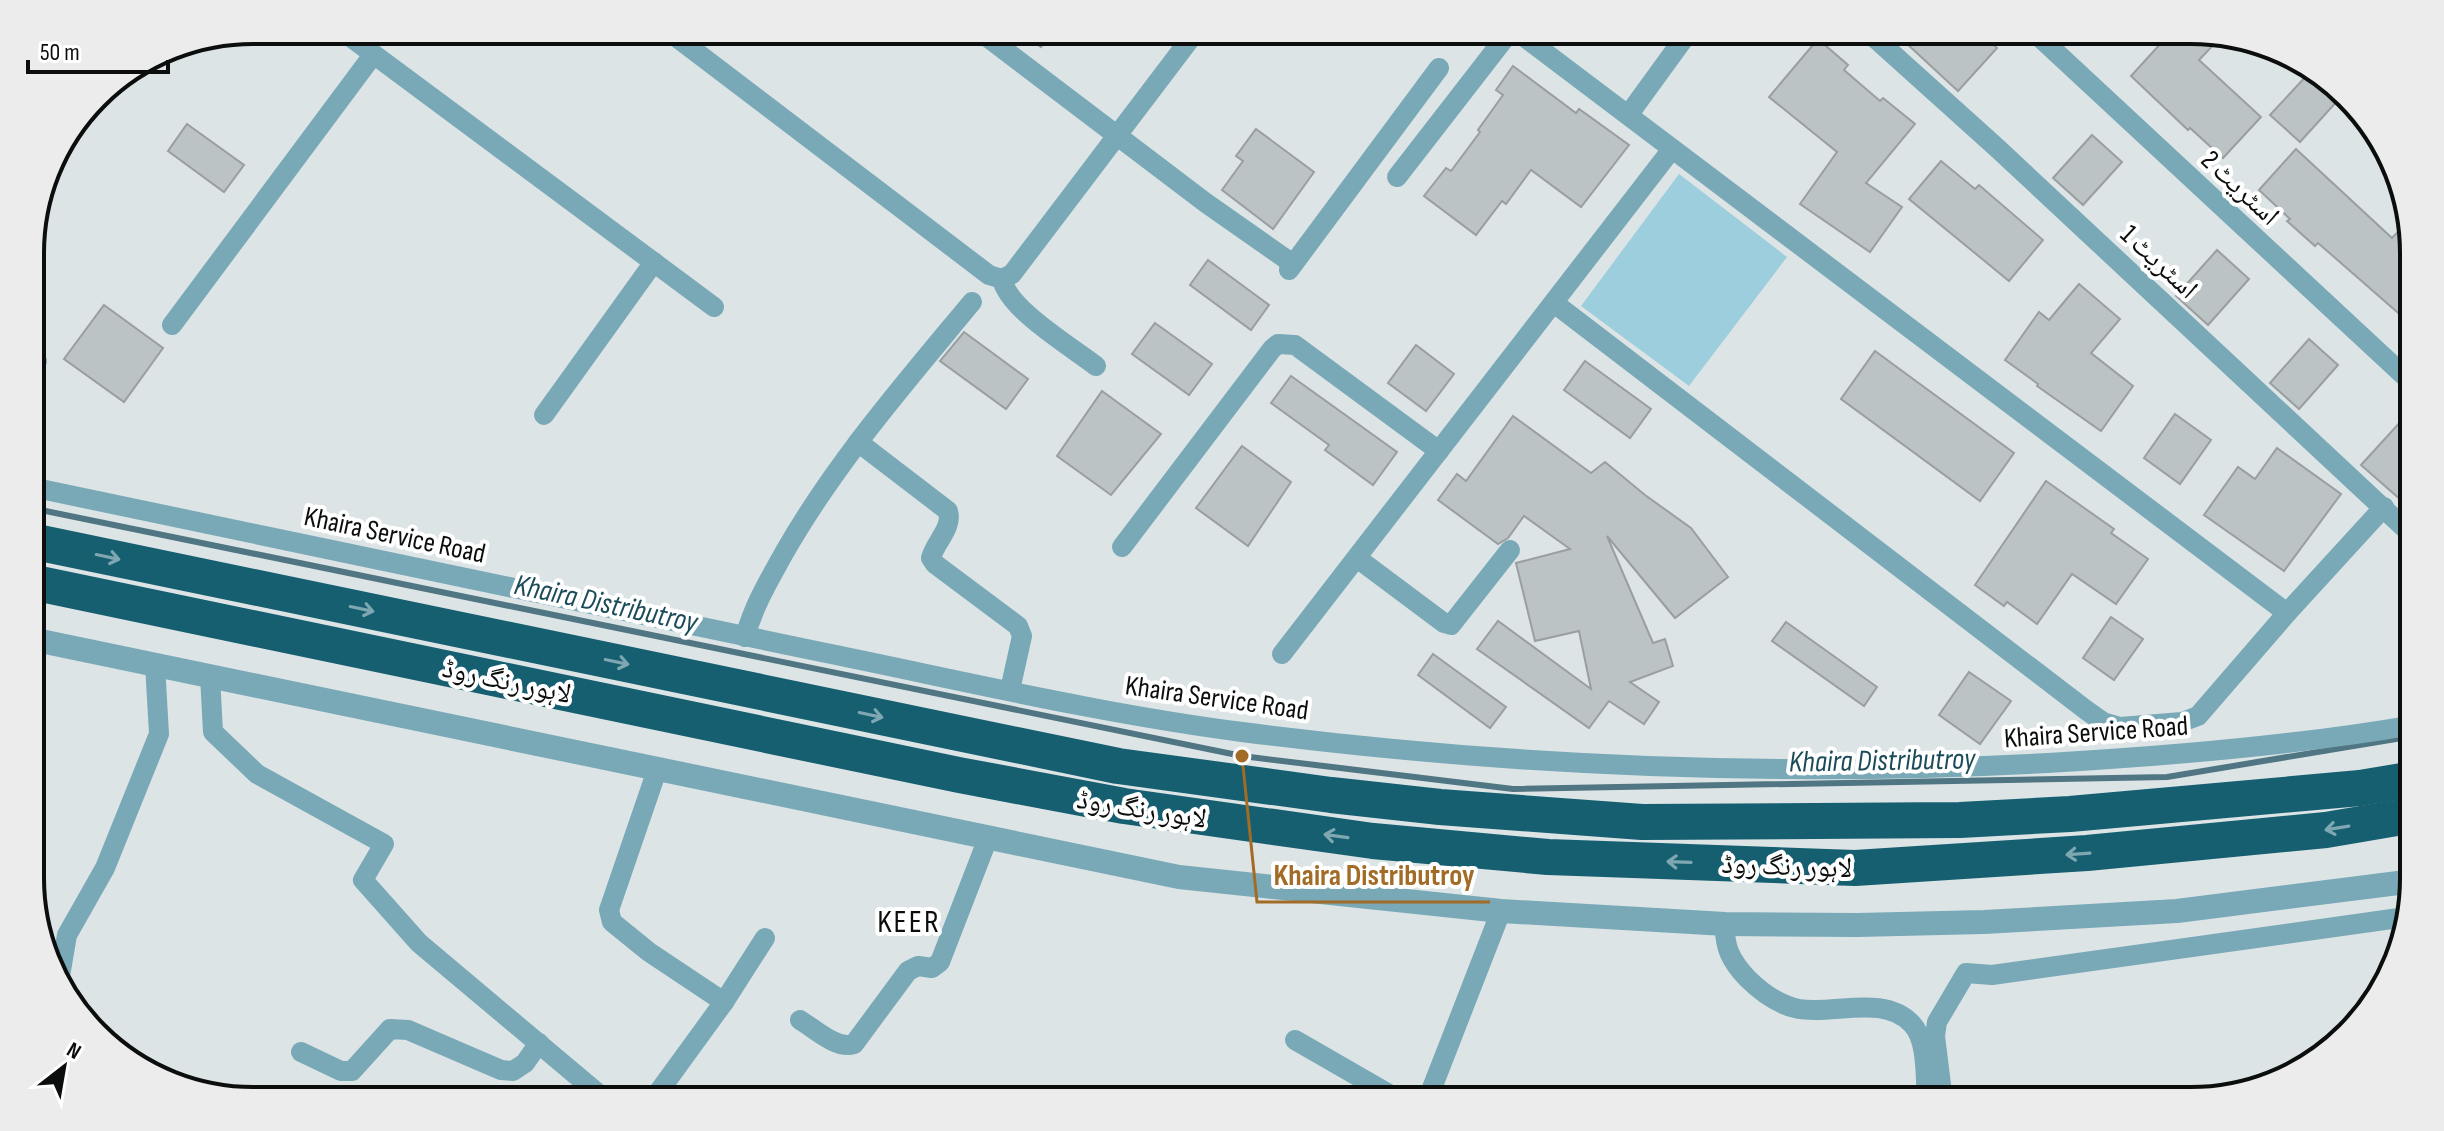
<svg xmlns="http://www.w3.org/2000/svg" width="2444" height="1131" font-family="'Sofia Sans Condensed','Noto Naskh Arabic',sans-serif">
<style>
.green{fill:#9dcedd}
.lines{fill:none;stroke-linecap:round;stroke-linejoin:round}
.stream{stroke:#4f7682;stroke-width:6}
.building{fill:#bcc3c5;stroke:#999fa1;stroke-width:2}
.minor{stroke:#79a9b7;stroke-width:20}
.tertiary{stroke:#79a9b7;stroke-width:24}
.motorway{stroke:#165f71;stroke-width:36}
.oneway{stroke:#7fa7b1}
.labels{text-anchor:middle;stroke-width:8;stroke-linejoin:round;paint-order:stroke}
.street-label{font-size:28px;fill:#0c0e0e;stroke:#fff}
.water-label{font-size:30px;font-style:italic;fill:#1c4c59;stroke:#fff}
.quarter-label{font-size:32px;letter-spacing:2px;fill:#0c0e0e;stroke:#fff}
.rim{fill:none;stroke:#0c0e0e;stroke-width:4}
.leader{fill:none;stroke:#a26b26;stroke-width:3}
.callout-dot{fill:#a26b26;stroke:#fff;stroke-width:3}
.callout-label{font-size:30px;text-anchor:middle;font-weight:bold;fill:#a26b26;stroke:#fff;stroke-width:8;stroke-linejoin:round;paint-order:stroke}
</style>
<rect width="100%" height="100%" fill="#dde4e6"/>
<polygon class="green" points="1679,174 1787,257 1689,386 1581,306"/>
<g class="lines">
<polyline class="stream" points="31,508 1242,756 1513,789 2167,777 2414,736"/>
</g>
<g class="building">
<polygon points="1017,30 1053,30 1041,47"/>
<polygon points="1892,30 1977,30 1997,48 1958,91"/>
<polygon points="2173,30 2191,30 2222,36 2199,60 2261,117 2223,158 2190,128 2188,130 2131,76"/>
<polygon points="1818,39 1848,65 1844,70 1880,101 1883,98 1915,124 1866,183 1902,207 1870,252 1800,204 1837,152 1769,97"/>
<polygon points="1513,66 1576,113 1579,109 1629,145 1581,207 1531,170 1506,204 1502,201 1476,235 1424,196 1446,168 1451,171 1480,132 1478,130 1503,95 1496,90"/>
<polygon points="2310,72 2339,99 2300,142 2270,115"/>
<polygon points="187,124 244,165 224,192 168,151"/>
<polygon points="1256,129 1314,172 1273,229 1222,190 1243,161 1236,156"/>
<polygon points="2092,135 2122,162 2083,205 2053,178"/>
<polygon points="2296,149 2392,238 2410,219 2412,224 2412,325 2318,243 2315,246 2287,221 2290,219 2259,190"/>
<polygon points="1941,161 1975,189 1979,185 2043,240 2009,281 1909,199"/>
<polygon points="2217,250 2249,279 2208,325 2176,296"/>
<polygon points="1208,260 1269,305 1251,330 1190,285"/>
<polygon points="2079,284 2120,319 2091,353 2133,386 2101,431 2037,386 2038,384 2005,360 2039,312 2049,320"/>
<polygon points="104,305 163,348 124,402 64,359"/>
<polygon points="1155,323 1212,364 1189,395 1132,354"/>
<polygon points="964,332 1028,379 1006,409 940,361"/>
<polygon points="2309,339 2338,365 2299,409 2270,383"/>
<polygon points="1416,345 1454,374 1426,411 1388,383"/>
<polygon points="1875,351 2014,453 1980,501 1841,399"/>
<polygon points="1585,361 1651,409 1630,438 1564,390"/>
<polygon points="1291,376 1397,452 1373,485 1325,450 1329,445 1271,403"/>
<polygon points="1102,391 1161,434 1111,495 1057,456"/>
<polygon points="2175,414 2211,440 2180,484 2144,458"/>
<polygon points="1513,416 1591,473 1605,462 1645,495 1691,528 1728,577 1675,618 1607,536 1653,643 1665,639 1673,666 1630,682 1659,702 1644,724 1609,701 1589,728 1477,649 1498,621 1591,689 1579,631 1535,641 1516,563 1570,549 1524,516 1508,538 1498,544 1438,500 1457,474 1466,481"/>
<polygon points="2402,420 2413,429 2413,487 2401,500 2361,465"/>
<polygon points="1242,446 1291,482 1248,546 1196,508"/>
<polygon points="2277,448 2341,494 2284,571 2204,515 2238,467 2255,479"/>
<polygon points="2046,481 2114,529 2111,533 2148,559 2116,604 2072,574 2037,624 2007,602 2004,606 1975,585"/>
<polygon points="2111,617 2143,639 2114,680 2083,658"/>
<polygon points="1786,622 1877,687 1864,706 1772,641"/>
<polygon points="1433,654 1506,707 1490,728 1418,675"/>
<polygon points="1969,672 2011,701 1980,744 1939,715"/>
</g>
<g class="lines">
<g class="minor">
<polyline points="341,30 714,307"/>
<polyline points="667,30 989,275 1002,279 1012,274 1197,30"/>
<polyline points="978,30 1206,203 1293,264"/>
<polyline points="1515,30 2287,613"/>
<polyline points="1866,30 1996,147 2413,536"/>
<polyline points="2032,30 2413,384"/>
<polyline points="1629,114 1690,30"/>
<polyline points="1397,177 1511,30"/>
<polyline points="1289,270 1439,68"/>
<path d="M1002 279C1008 309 1070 346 1096 366"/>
<polyline points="1554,303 2086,710 2103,722 2120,727 2182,722 2198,716 2287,613 2384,507"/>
<polyline points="172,325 373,55"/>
<polyline points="31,357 37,361"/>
<polyline points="544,415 654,262"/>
<path d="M858 442 948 511C953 528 935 542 931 558L935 564 1018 626 1022 636 1010 690"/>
<path d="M31 487C296 542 561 599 826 653 964 681 1102 714 1242 732 1515 767 1790 778 2064 762 2181 755 2298 745 2414 725"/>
<polyline points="1122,547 1272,349 1278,344 1295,345 1439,451"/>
<polyline points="1357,558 1444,623 1451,625 1510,550"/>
<path d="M745 637C754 605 768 582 784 553 836 462 905 383 972 302"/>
<polyline points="1282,654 1672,149"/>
<polyline points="210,676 213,732 257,774 384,844 363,880 419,943 607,1101"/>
<polyline points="657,770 609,910 612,922 649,952 724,1002"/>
<path d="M1725 924C1724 947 1731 961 1747 978 1762 993 1778 1005 1799 1009 1834 1015 1884 994 1912 1024 1928 1041 1925 1078 1927 1101"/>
<polyline points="60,976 67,935 105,868 159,734 155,664"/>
<path d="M800 1020C815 1029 837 1050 854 1044L908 971 918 966 932 968 940 962 988 838"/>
<polyline points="1295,1040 1401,1101"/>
<polyline points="301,1052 341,1071 352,1071 390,1029 408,1030 501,1070 513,1071 525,1063 539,1043"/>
<polyline points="652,1101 724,1002 765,938"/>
<polyline points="1427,1101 1501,911"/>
<polyline points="1943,1101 1935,1036 1937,1022 1966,973 1992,975 2406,917"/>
</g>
<polyline class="tertiary" points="31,639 1179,877 1501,911 1725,924 1857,925 1984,922 2177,911 2414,881"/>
<g class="motorway">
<polyline points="31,541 1118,766 1331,795 1440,807 1642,822 1960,820 2070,814 2360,788 2414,779"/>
<polyline points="31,582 959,775 1124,806 1373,841 1548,857 1855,868 2087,853 2326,830 2414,815"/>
</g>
</g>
<defs><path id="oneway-shaft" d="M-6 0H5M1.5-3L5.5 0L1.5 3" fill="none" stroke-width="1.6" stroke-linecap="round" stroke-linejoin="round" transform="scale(2)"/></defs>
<g class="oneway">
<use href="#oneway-shaft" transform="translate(108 557) rotate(12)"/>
<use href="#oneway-shaft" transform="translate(362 609) rotate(12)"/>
<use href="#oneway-shaft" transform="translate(617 662) rotate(12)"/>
<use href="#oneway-shaft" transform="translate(871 715) rotate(12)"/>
<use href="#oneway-shaft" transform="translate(2337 828) rotate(171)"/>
<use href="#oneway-shaft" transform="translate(1336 836) rotate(-172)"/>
<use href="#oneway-shaft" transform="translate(2078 854) rotate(176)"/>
<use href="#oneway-shaft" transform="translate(1679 862) rotate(-178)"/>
</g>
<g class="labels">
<g class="street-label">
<text transform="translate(2241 187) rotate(43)" y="10">اسٹریٹ 2</text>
<text transform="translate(2160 261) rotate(43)" y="10">اسٹریٹ 1</text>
<text transform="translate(395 534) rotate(12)" y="10">Khaira Service Road</text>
<text transform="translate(507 680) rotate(12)" y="10">لاہور رنگ روڈ</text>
<text transform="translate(1217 697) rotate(8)" y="10">Khaira Service Road</text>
<text transform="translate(2096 731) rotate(-4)" y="10">Khaira Service Road</text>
<text transform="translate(1142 808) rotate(9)" y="10">لاہور رنگ روڈ</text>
<text transform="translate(1787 865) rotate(2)" y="10">لاہور رنگ روڈ</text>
</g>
<g class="water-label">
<text transform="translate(606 603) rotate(12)" y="10">Khaira Distributroy</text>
<text transform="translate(1882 760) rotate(-1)" y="10">Khaira Distributroy</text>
</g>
<g class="quarter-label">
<text x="909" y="932">KEER</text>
</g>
</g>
<path d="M0 0H2444V1131H0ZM253 44H2191A209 209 0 0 1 2400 253V878A209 209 0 0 1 2191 1087H253A209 209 0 0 1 44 878V253A209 209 0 0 1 253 44Z" fill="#ececec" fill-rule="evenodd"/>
<path class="rim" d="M253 44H2191A209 209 0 0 1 2400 253V878A209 209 0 0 1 2191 1087H253A209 209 0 0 1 44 878V253A209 209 0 0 1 253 44Z"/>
<path class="leader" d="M1242 756L1257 902H1490"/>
<circle class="callout-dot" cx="1242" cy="756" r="8"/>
<g class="callout-label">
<text x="1374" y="885">Khaira Distributroy</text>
</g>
<g transform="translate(64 1067) rotate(31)" stroke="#ffffff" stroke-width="6" paint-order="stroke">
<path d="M0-6L14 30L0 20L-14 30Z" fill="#0c0e0e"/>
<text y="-12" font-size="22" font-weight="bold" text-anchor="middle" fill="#0c0e0e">N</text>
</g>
<path d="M28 60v12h140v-12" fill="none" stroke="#0c0e0e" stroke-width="4"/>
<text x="40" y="60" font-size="24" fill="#0c0e0e" stroke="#ffffff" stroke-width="6" paint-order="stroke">50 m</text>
</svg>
